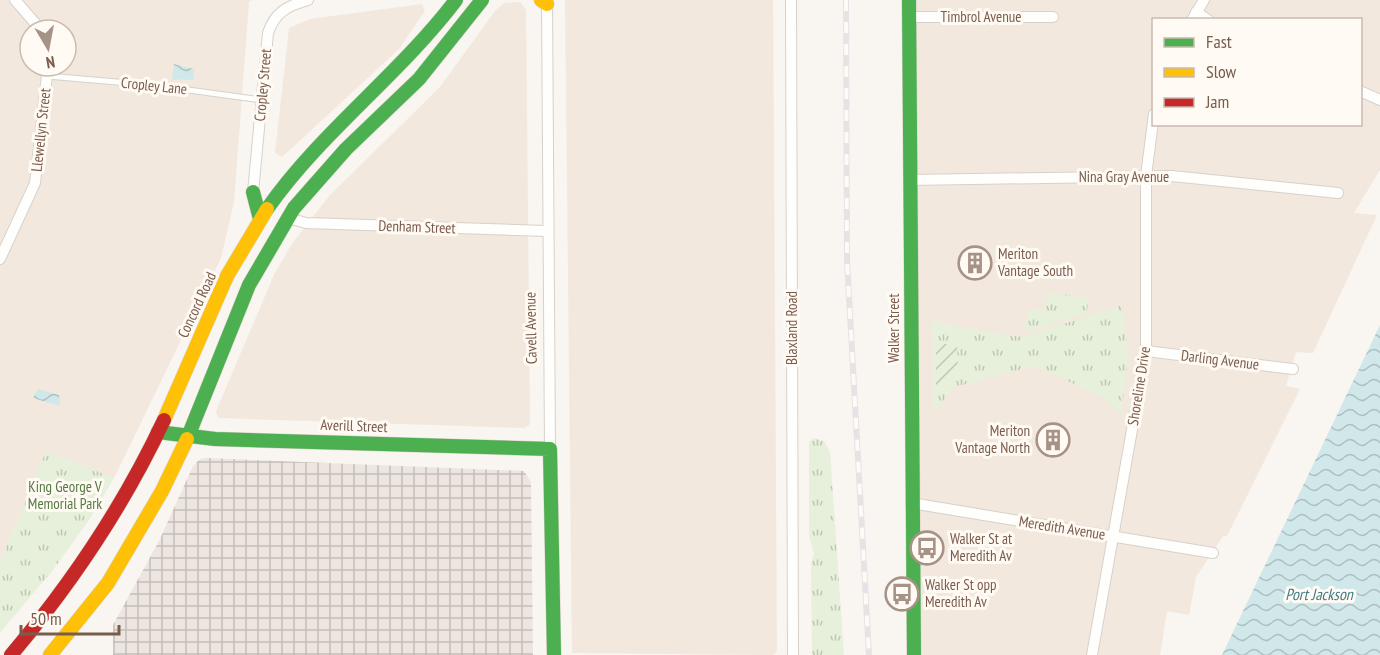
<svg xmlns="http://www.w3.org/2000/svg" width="1380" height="655" font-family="'PT Sans Narrow',sans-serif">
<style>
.residential{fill:#f2e8de;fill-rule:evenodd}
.industrial{fill:url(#industrial-grid)}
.grass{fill:url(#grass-tufts)}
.garden{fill:url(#garden-furrows)}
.water{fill:url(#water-waves)}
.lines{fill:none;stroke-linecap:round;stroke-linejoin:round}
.lane-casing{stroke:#d7d1cb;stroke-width:7}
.street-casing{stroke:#d7d1cb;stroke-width:12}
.fast-casing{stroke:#d9d2cb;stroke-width:15}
.slow-casing{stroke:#d9d2cb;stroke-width:15}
.jam-casing{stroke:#d9d2cb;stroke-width:15}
.lane{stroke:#fefefd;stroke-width:5}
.street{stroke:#fefefd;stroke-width:10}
.fast{stroke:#4caf50;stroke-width:14}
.slow{stroke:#ffc107;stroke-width:14}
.jam{stroke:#c62828;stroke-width:14}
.rail-casing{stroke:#e6e3e7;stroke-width:6}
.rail{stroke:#fffaf3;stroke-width:4;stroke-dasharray:11;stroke-linecap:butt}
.labels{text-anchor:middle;stroke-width:6;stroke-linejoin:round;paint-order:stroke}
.street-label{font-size:15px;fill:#7a5c4d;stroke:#fffaf3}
.poi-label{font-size:15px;fill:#7a5c4d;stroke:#fffaf3;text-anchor:start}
.park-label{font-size:15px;fill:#537a41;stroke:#fffaf3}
.water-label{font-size:16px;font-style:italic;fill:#437c86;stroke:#fffaf3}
</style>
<defs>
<pattern id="industrial-grid" width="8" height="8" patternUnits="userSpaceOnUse" patternTransform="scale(1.5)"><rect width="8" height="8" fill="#ede5e0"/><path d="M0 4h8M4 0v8" fill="none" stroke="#c5bdb8"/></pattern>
<pattern id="grass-tufts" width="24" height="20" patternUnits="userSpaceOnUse" patternTransform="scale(1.5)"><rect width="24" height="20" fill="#e7f0db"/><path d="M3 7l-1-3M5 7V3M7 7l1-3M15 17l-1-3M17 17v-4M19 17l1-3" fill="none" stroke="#c0c6b4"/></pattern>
<pattern id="garden-furrows" width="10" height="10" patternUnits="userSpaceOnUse" patternTransform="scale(1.5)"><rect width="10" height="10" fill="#e7f0db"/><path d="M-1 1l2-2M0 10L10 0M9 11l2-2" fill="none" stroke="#c0c6b4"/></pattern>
<pattern id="water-waves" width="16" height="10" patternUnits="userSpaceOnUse" patternTransform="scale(1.5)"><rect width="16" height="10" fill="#d0e8ea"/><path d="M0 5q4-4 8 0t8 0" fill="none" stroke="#aebfc0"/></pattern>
</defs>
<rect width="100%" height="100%" fill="#f9f5f0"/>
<g class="residential">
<path d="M0 0H252L249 2 234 202 221 258 114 478 46 452 0 563ZM30 30H66V66H30Z"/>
<polygon points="565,0 773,0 777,651 773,655 572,653"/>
<path d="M909 0H1380V170L1354 213 1377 215 1313 353 1296 352 1286 386 1300 389 1227 536H1223L1196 577 1189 615 1167 611 1160 655H914ZM1154 20H1360V124H1154Z"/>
<polygon points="520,2 526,10 530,424 525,428 218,418 216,411 274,275 291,245 330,195 440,87 495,11 504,3"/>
<polygon points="422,4 425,11 399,49 282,157 275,153 289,28 310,19"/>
</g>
<polygon class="industrial" points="206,458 524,471 531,482 533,655 113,655 113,625 159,541 193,466 200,459"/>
<g class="grass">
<polygon points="1048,292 1088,298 1087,312 1030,331 1025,330 1028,309 1045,309"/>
<path d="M1122 305C1129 350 1129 370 1120 414L1101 396 1034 366 954 387 933 414 932 320 980 331 1023 337Z"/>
<polygon points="814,438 824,441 830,452 844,655 812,655 811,564 814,553 809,536 809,442"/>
<polygon points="46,451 114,478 89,520 53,570 0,633 0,563"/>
</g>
<polygon class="garden" points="936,344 957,344 958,373 936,396"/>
<g class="water">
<polygon points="174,64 194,69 193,80 172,79"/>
<polygon points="1380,325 1380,655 1222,655"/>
<polygon points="38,389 59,395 60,406 33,398"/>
</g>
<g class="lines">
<g class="lane-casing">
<polyline id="lane" points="47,76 152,85 261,100"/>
</g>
<g class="street-casing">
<g id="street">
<polyline points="15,0 41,30"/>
<polyline points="547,0 550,449"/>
<polyline points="791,0 793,655"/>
<polyline points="1196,12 1208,20"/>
<polyline points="909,17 1053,17"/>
<polyline points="1192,20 1204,0"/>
<polyline points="1360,91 1380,100"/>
<polyline points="910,180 1172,176 1338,193"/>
<path d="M253 192 268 33C275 12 287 6 308 0"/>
<polyline points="288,218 306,223 546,231"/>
<polyline points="0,259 35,183 48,66"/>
<polyline points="1146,351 1293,369"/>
<polyline points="911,503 1213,553"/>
<polyline points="1092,655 1146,351 1146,176 1154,114"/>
</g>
</g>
<g class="fast-casing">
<g id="fast">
<polyline points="909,0 914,655"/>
<polyline points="253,192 260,219"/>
<path d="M267 209C321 132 399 75 456 0"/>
<polyline points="158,432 215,439 550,449 554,655"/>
<polyline points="187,439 249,285 294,208 346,149 419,79 482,0"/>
</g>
</g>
<g class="slow-casing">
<g id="slow">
<polyline points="541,0 547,4"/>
<polyline points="164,420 227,276 267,209"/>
<polyline points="50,655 108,583 162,491 187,439"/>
</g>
</g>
<g class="jam-casing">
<path id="jam" d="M11 655C72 583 124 505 164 420"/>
</g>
<use href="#lane" class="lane"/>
<use href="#street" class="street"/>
<use href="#fast" class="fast"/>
<use href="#slow" class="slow"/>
<use href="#jam" class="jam"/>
<g class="rail-casing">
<polyline id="rail" points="846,0 847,261 869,655"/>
</g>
<use href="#rail" class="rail"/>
</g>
<defs>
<g id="building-ring" transform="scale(1.725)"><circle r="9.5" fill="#fffaf3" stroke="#a69286" stroke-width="1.5"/><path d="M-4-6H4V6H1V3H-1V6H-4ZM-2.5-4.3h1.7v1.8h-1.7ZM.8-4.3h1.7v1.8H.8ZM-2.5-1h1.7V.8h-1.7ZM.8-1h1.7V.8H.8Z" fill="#a69286"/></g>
<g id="bus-ring" transform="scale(1.725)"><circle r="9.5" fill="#fffaf3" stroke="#a69286" stroke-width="1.5"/><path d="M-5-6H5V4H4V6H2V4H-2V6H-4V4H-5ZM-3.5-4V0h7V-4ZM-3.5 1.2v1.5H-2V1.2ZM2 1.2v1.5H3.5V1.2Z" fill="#a69286"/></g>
</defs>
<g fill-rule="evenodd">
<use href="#building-ring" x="975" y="263"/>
<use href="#building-ring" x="1053" y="440"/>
<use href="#bus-ring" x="927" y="548"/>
<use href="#bus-ring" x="902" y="594"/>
</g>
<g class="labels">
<g class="street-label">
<text x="981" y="22">Timbrol Avenue</text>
<text transform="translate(263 85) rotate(-85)" y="5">Cropley Street</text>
<text transform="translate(154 86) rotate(6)" y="5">Cropley Lane</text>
<text transform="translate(41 130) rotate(-84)" y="5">Llewellyn Street</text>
<text x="1124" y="182">Nina Gray Avenue</text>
<text transform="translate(417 227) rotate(2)" y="5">Denham Street</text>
<text transform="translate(197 305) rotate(-65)" y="5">Concord Road</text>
<text transform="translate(531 328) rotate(-91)" y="5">Cavell Avenue</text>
<text transform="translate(792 328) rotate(-90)" y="5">Blaxland Road</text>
<text transform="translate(894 328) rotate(-90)" y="5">Walker Street</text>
<text transform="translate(1220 360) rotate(7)" y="5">Darling Avenue</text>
<text transform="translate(1139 386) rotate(-81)" y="5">Shoreline Drive</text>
<text transform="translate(354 426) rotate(2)" y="5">Averill Street</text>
<text transform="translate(1062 528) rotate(9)" y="5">Meredith Avenue</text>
</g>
<g class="poi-label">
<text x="998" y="259">Meriton<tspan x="998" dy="17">Vantage South</tspan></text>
<text x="1030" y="436" text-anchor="end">Meriton<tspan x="1030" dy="17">Vantage North</tspan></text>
<text x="950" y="544">Walker St at<tspan x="950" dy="17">Meredith Av</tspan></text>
<text x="925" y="590">Walker St opp<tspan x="925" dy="17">Meredith Av</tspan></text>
</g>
<g class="park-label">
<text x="65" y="492">King George V<tspan x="65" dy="17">Memorial Park</tspan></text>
</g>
<g class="water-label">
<text x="1319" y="600">Port Jackson</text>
</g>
</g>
<rect x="1152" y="18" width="210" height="108" fill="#fffaf3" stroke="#cabbb1" stroke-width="1.5"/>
<rect x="1164" y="38" width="30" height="9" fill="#4caf50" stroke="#cabbb1" stroke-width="1.5"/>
<text x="1206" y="48" font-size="18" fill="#7a5c4d">Fast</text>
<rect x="1164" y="68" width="30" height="9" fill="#ffc107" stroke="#cabbb1" stroke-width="1.5"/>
<text x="1206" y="78" font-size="18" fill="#7a5c4d">Slow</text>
<rect x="1164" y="98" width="30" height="9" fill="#c62828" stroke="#cabbb1" stroke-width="1.5"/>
<text x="1206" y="108" font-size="18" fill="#7a5c4d">Jam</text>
<g transform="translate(48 48) rotate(170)"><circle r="28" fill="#fffaf3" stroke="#cabbb1" stroke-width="1.5"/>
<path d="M0-4.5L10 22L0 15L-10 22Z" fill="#a69286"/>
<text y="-9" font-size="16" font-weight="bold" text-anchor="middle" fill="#7a5c4d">N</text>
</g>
<path d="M21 625v9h98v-9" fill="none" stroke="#7a5c4d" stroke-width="3"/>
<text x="30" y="625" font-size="18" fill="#7a5c4d" stroke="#fffaf3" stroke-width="4.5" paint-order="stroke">50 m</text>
</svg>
